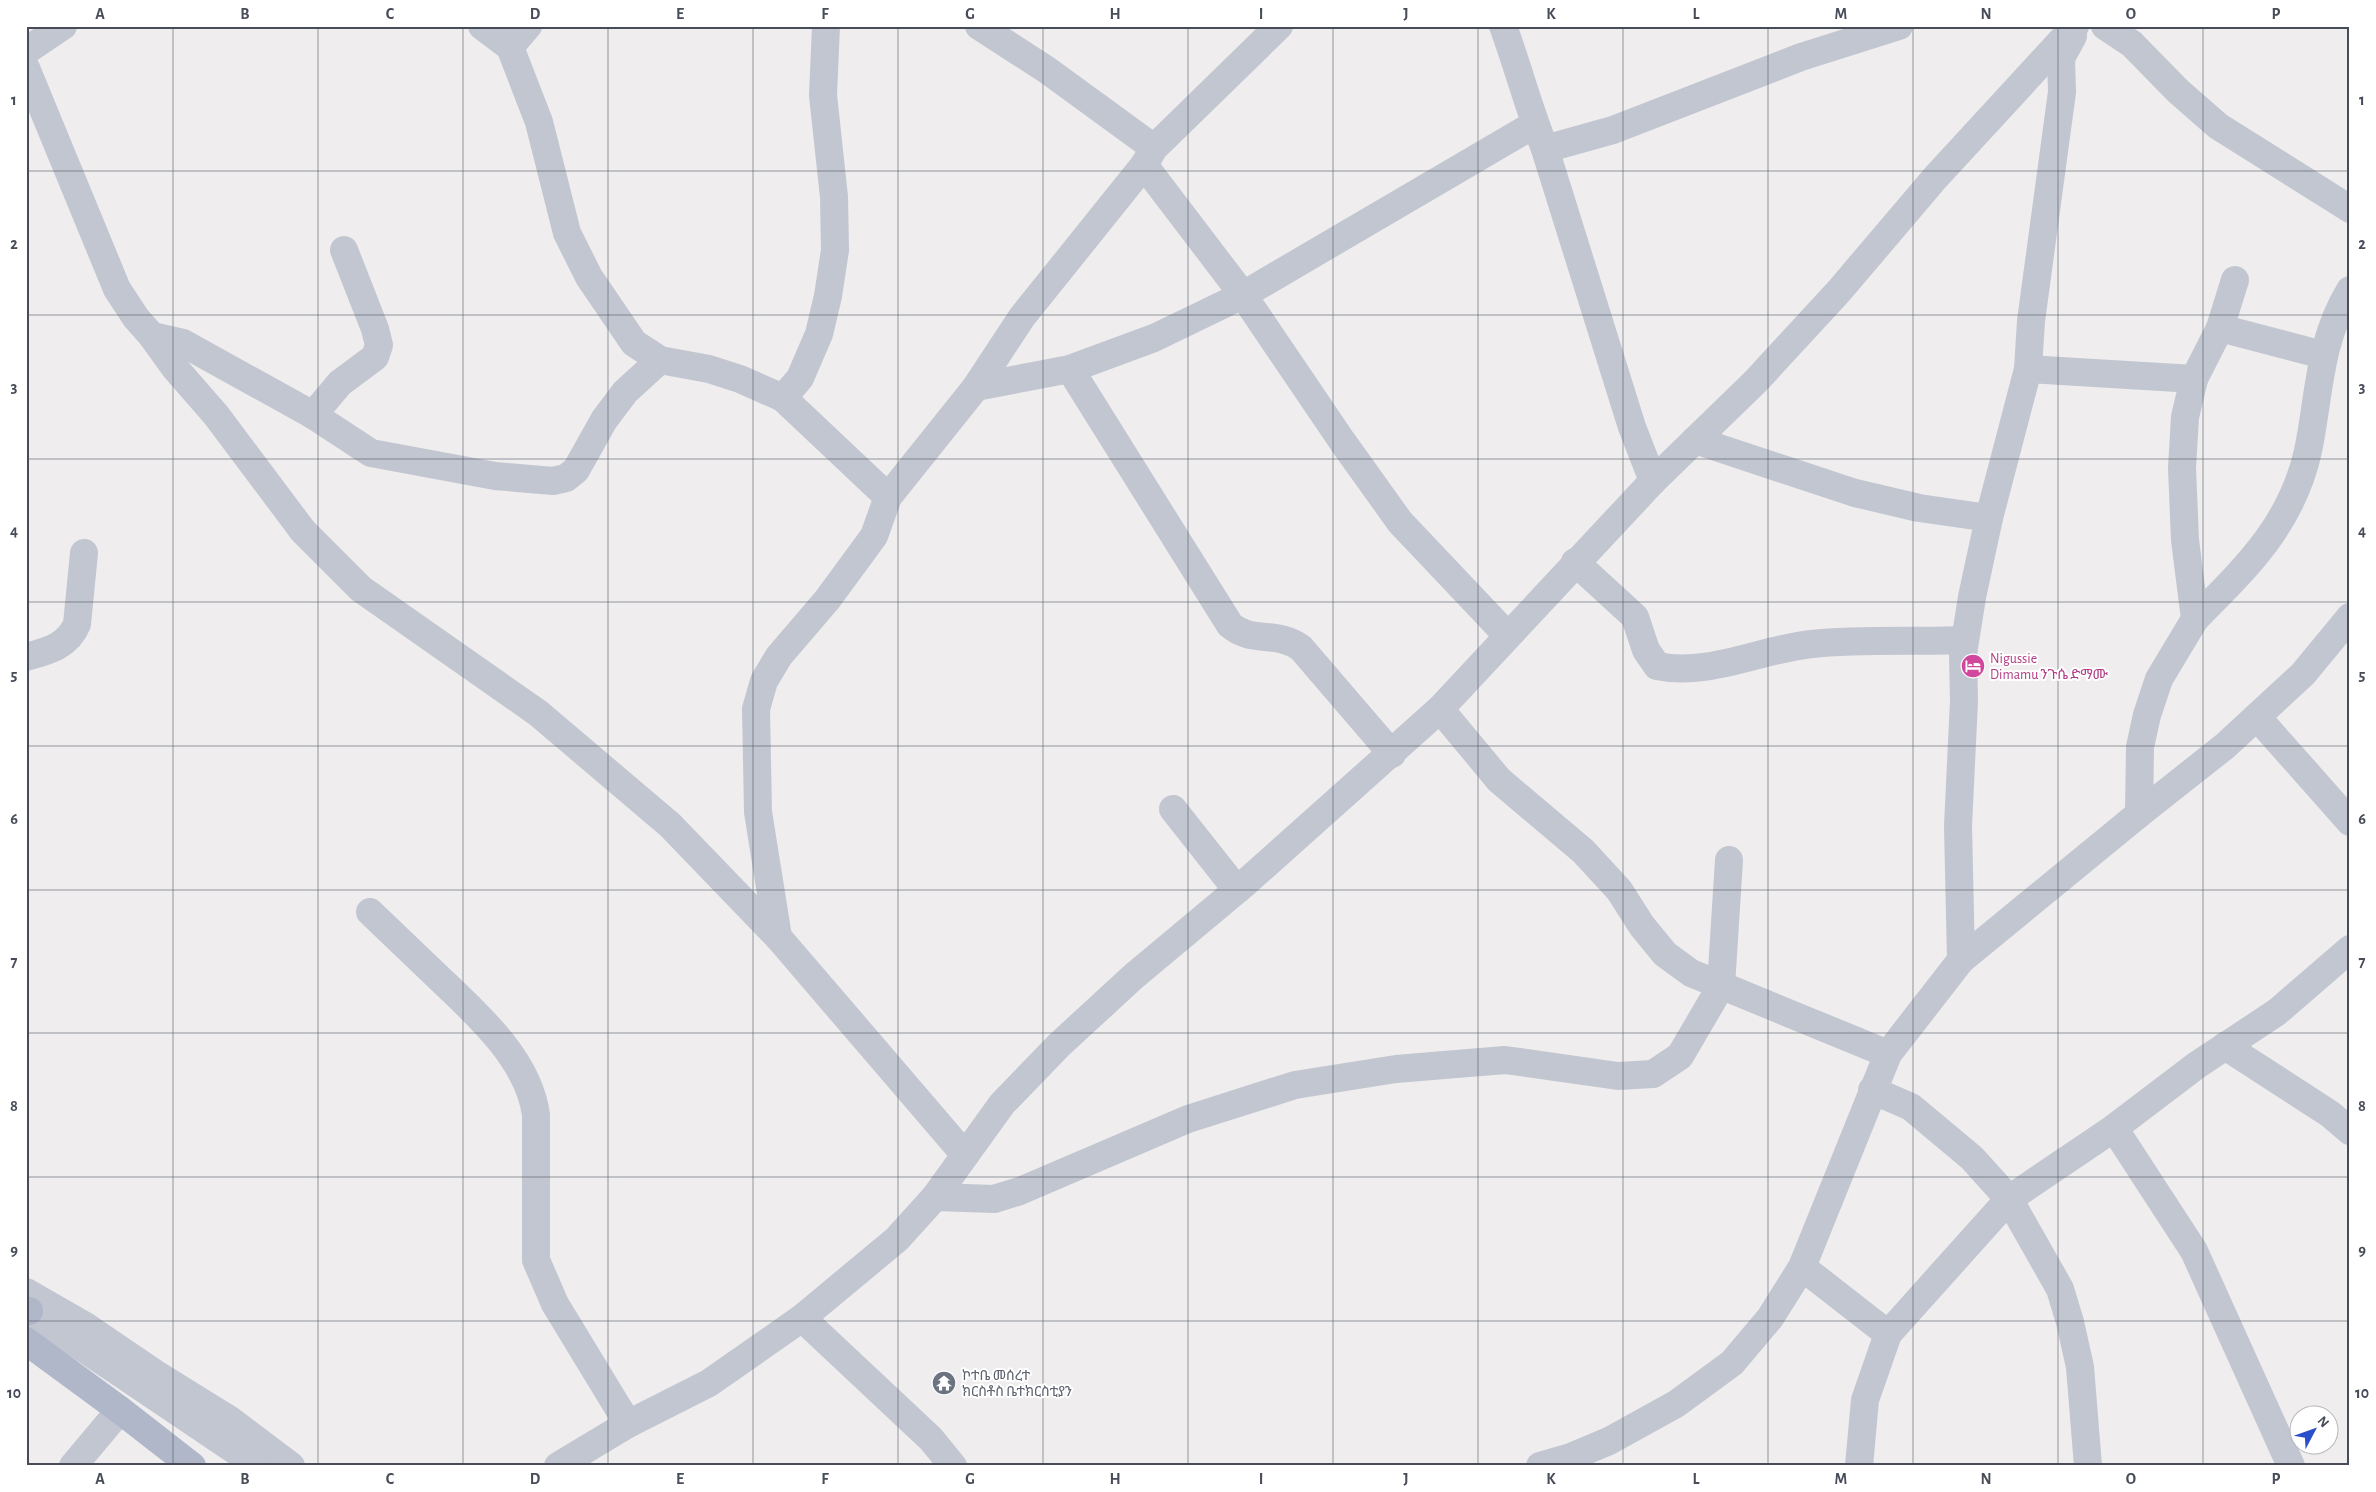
<svg xmlns="http://www.w3.org/2000/svg" width="2376" height="1492" font-family="'Alegreya Sans','Noto Sans Ethiopic',sans-serif">
<style>
.lines{fill:none;stroke-linecap:round;stroke-linejoin:round}
.minor{stroke:#c1c6d1;stroke-width:28}
.major{stroke:#afb7c9;stroke-width:28}
.grid{fill:none;stroke:#474c58;stroke-width:1;stroke-opacity:0.55}
.labels{text-anchor:middle;stroke-width:4;stroke-linejoin:round;paint-order:stroke}
.hotel-label{font-size:14px;fill:#b23c85;stroke:#fff;text-anchor:start}
.worship-label{font-size:14px;fill:#5b616d;stroke:#fff;text-anchor:start}
.neatline{fill:none;stroke:#474c58;stroke-width:2}
.grid-label{font-size:16px;text-anchor:middle;font-weight:bold;fill:#474c58}
</style>
<rect width="100%" height="100%" fill="#efeded"/>
<g class="lines">
<g class="minor">
<polyline points="482,26 510,47 539,122 567,233 589,277 634,343 660,360 709,369 740,379 783,398"/>
<polyline points="826,26 823,95 834,197 835,250 828,296 819,334 800,378 783,398 888,497 874,536 827,600 779,656 764,681 756,709 758,812 778,937 965,1155"/>
<polyline points="979,26 1047,70 1154,148"/>
<path d="M1503 26C1518 67 1529 109 1545 149L1632 427 1653 481"/>
<polyline points="2105,26 2132,44 2178,91 2218,126 2350,209"/>
<polyline points="510,47 528,26"/>
<polyline points="26,51 63,26"/>
<polyline points="26,68 117,289 136,318 152,336 183,343 313,415 371,453 495,476 553,481 566,478 576,470 604,420 625,392 660,360"/>
<polyline points="1545,149 1613,130 1801,57 1899,26"/>
<polyline points="1144,165 1243,295 1342,441 1400,522 1507,635"/>
<polyline points="2235,280 2220,328 2323,355"/>
<polyline points="152,336 175,368 216,415 303,531 361,589 538,713 670,825 778,937"/>
<path d="M1070 369 1230 625C1252 644 1277 630 1301 648L1392 754"/>
<polyline points="2028,369 2194,379 2220,328"/>
<polyline points="976,387 1070,369 1154,338 1243,295 1535,124"/>
<polyline points="313,415 340,383 375,357 379,345 375,329 344,250"/>
<polyline points="1695,440 1855,493 1919,508 1989,518"/>
<polyline points="888,497 976,387 1022,317 1144,165 1154,148 1279,26"/>
<path d="M1575 562 1635 617 1646 650 1657 666C1709 677 1761 649 1812 644 1860 639 1916 642 1965 640"/>
<path d="M2195 619C2246 568 2292 524 2308 451 2320 393 2318 343 2350 290"/>
<path d="M26 657C48 651 68 646 77 624L84 553"/>
<polyline points="1440,709 1499,780 1583,851 1619,890 1642,926 1665,954 1691,973 1888,1054"/>
<polyline points="2257,717 2350,822"/>
<polyline points="1173,809 1237,890"/>
<polyline points="2139,814 2140,747 2147,715 2159,679 2195,619 2185,540 2182,468 2185,417 2194,379"/>
<path d="M370 912C393 934 416 956 439 978 477 1014 529 1060 536 1115V1260L555 1304 628 1424"/>
<polyline points="1961,960 1958,826 1964,701 1963,654 1972,597 1989,518 2028,369 2031,321 2062,92 2061,58 2073,36"/>
<polyline points="2225,1046 2330,1114 2350,1131"/>
<polyline points="1872,1090 1911,1107 1972,1158 2009,1199 2114,1128 2197,1065 2277,1012 2350,949"/>
<polyline points="2114,1128 2194,1251 2291,1466"/>
<polyline points="935,1197 994,1199 1020,1191 1188,1119 1295,1085 1396,1069 1505,1060 1618,1076 1653,1074 1680,1056 1721,986 1729,860"/>
<polyline points="1802,1267 1888,1334 1865,1400 1859,1466"/>
<polyline points="26,1292 87,1327 159,1376 230,1420 291,1466"/>
<polyline points="31,1313 258,1466"/>
<polyline points="802,1318 931,1439 953,1466"/>
<polyline points="1888,1334 2009,1199 2060,1289 2070,1322 2080,1367 2088,1466"/>
<polyline points="73,1466 120,1410"/>
<polyline points="558,1466 628,1424 709,1383 802,1318 897,1239 935,1197 1002,1104 1059,1045 1134,976 1243,885 1440,709 1653,481 1756,381 1839,291 1935,178 2075,26"/>
<polyline points="1540,1466 1571,1457 1609,1441 1676,1404 1732,1363 1770,1318 1802,1267 1888,1054 1961,960 2139,814 2225,746 2303,674 2350,617"/>
</g>
<g class="major">
<polyline points="26,1311 29,1311"/>
<polyline points="26,1341 120,1410 192,1466"/>
</g>
</g>
<path class="grid" d="M173 26V1466M318 26V1466M463 26V1466M608 26V1466M753 26V1466M898 26V1466M1043 26V1466M1188 26V1466M1333 26V1466M1478 26V1466M1623 26V1466M1768 26V1466M1913 26V1466M2058 26V1466M2203 26V1466M26 171H2350M26 315H2350M26 459H2350M26 602H2350M26 746H2350M26 890H2350M26 1033H2350M26 1177H2350M26 1321H2350"/>
<defs>
<g id="hotel-disc" transform="scale(1.25)"><circle r="9.5" fill="#d1479c" stroke="#fff"/><path d="M-6-4.5h1.5V1H6V5H4.5V3h-9V5H-6ZM-4 0a1.8 1.8 0 1 1 3.6 0ZM.5 0V-2.5h3Q6-2.5 6 0Z" fill="#fff"/></g>
<g id="temple-disc" transform="scale(1.25)"><circle r="9.5" fill="#6b7280" stroke="#fff"/><path d="M0-6L5-2H3V0L6.5 2.5H4V6H1.5V3h-3V6H-4V2.5H-6.5L-3 0V-2H-5Z" fill="#fff"/></g>
</defs>
<g fill-rule="evenodd">
<use href="#hotel-disc" x="1973" y="666"/>
<use href="#temple-disc" x="944" y="1383"/>
</g>
<g class="labels">
<g class="hotel-label">
<text x="1990" y="663">Nigussie<tspan x="1990" dy="16">Dimamu ንጉሴ ድማሙ</tspan></text>
</g>
<g class="worship-label">
<text x="962" y="1380">ኮተቤ መሰረተ<tspan x="962" dy="16">ክርስቶስ ቤተክርስቲያን</tspan></text>
</g>
</g>
<rect width="2376" height="1492" fill="none" stroke="#ffffff" stroke-width="55"/>
<g transform="translate(2314 1430) rotate(49)"><circle r="24" fill="#ffffff" stroke="#b5b7bc"/>
<path d="M0-4L9 19L0 12L-9 19Z" fill="#2b4ecb"/>
<text y="-8" font-size="14" font-weight="bold" text-anchor="middle" fill="#474c58">N</text>
</g>
<rect x="28" y="28" width="2320" height="1436" class="neatline"/>
<g class="grid-label">
<text x="100" y="19">A</text>
<text x="245" y="19">B</text>
<text x="390" y="19">C</text>
<text x="535" y="19">D</text>
<text x="680" y="19">E</text>
<text x="825" y="19">F</text>
<text x="970" y="19">G</text>
<text x="1115" y="19">H</text>
<text x="1261" y="19">I</text>
<text x="1406" y="19">J</text>
<text x="1551" y="19">K</text>
<text x="1696" y="19">L</text>
<text x="1841" y="19">M</text>
<text x="1986" y="19">N</text>
<text x="2131" y="19">O</text>
<text x="2276" y="19">P</text>
<text x="14" y="105">1</text>
<text x="2362" y="105">1</text>
<text x="14" y="249">2</text>
<text x="2362" y="249">2</text>
<text x="14" y="392">3</text>
<text x="2362" y="392">3</text>
<text x="14" y="536">4</text>
<text x="2362" y="536">4</text>
<text x="14" y="680">5</text>
<text x="2362" y="680">5</text>
<text x="14" y="824">6</text>
<text x="2362" y="824">6</text>
<text x="14" y="967">7</text>
<text x="2362" y="967">7</text>
<text x="14" y="1111">8</text>
<text x="2362" y="1111">8</text>
<text x="14" y="1255">9</text>
<text x="2362" y="1255">9</text>
<text x="14" y="1398">10</text>
<text x="2362" y="1398">10</text>
<text x="100" y="1484">A</text>
<text x="245" y="1484">B</text>
<text x="390" y="1484">C</text>
<text x="535" y="1484">D</text>
<text x="680" y="1484">E</text>
<text x="825" y="1484">F</text>
<text x="970" y="1484">G</text>
<text x="1115" y="1484">H</text>
<text x="1261" y="1484">I</text>
<text x="1406" y="1484">J</text>
<text x="1551" y="1484">K</text>
<text x="1696" y="1484">L</text>
<text x="1841" y="1484">M</text>
<text x="1986" y="1484">N</text>
<text x="2131" y="1484">O</text>
<text x="2276" y="1484">P</text>
</g>
</svg>
